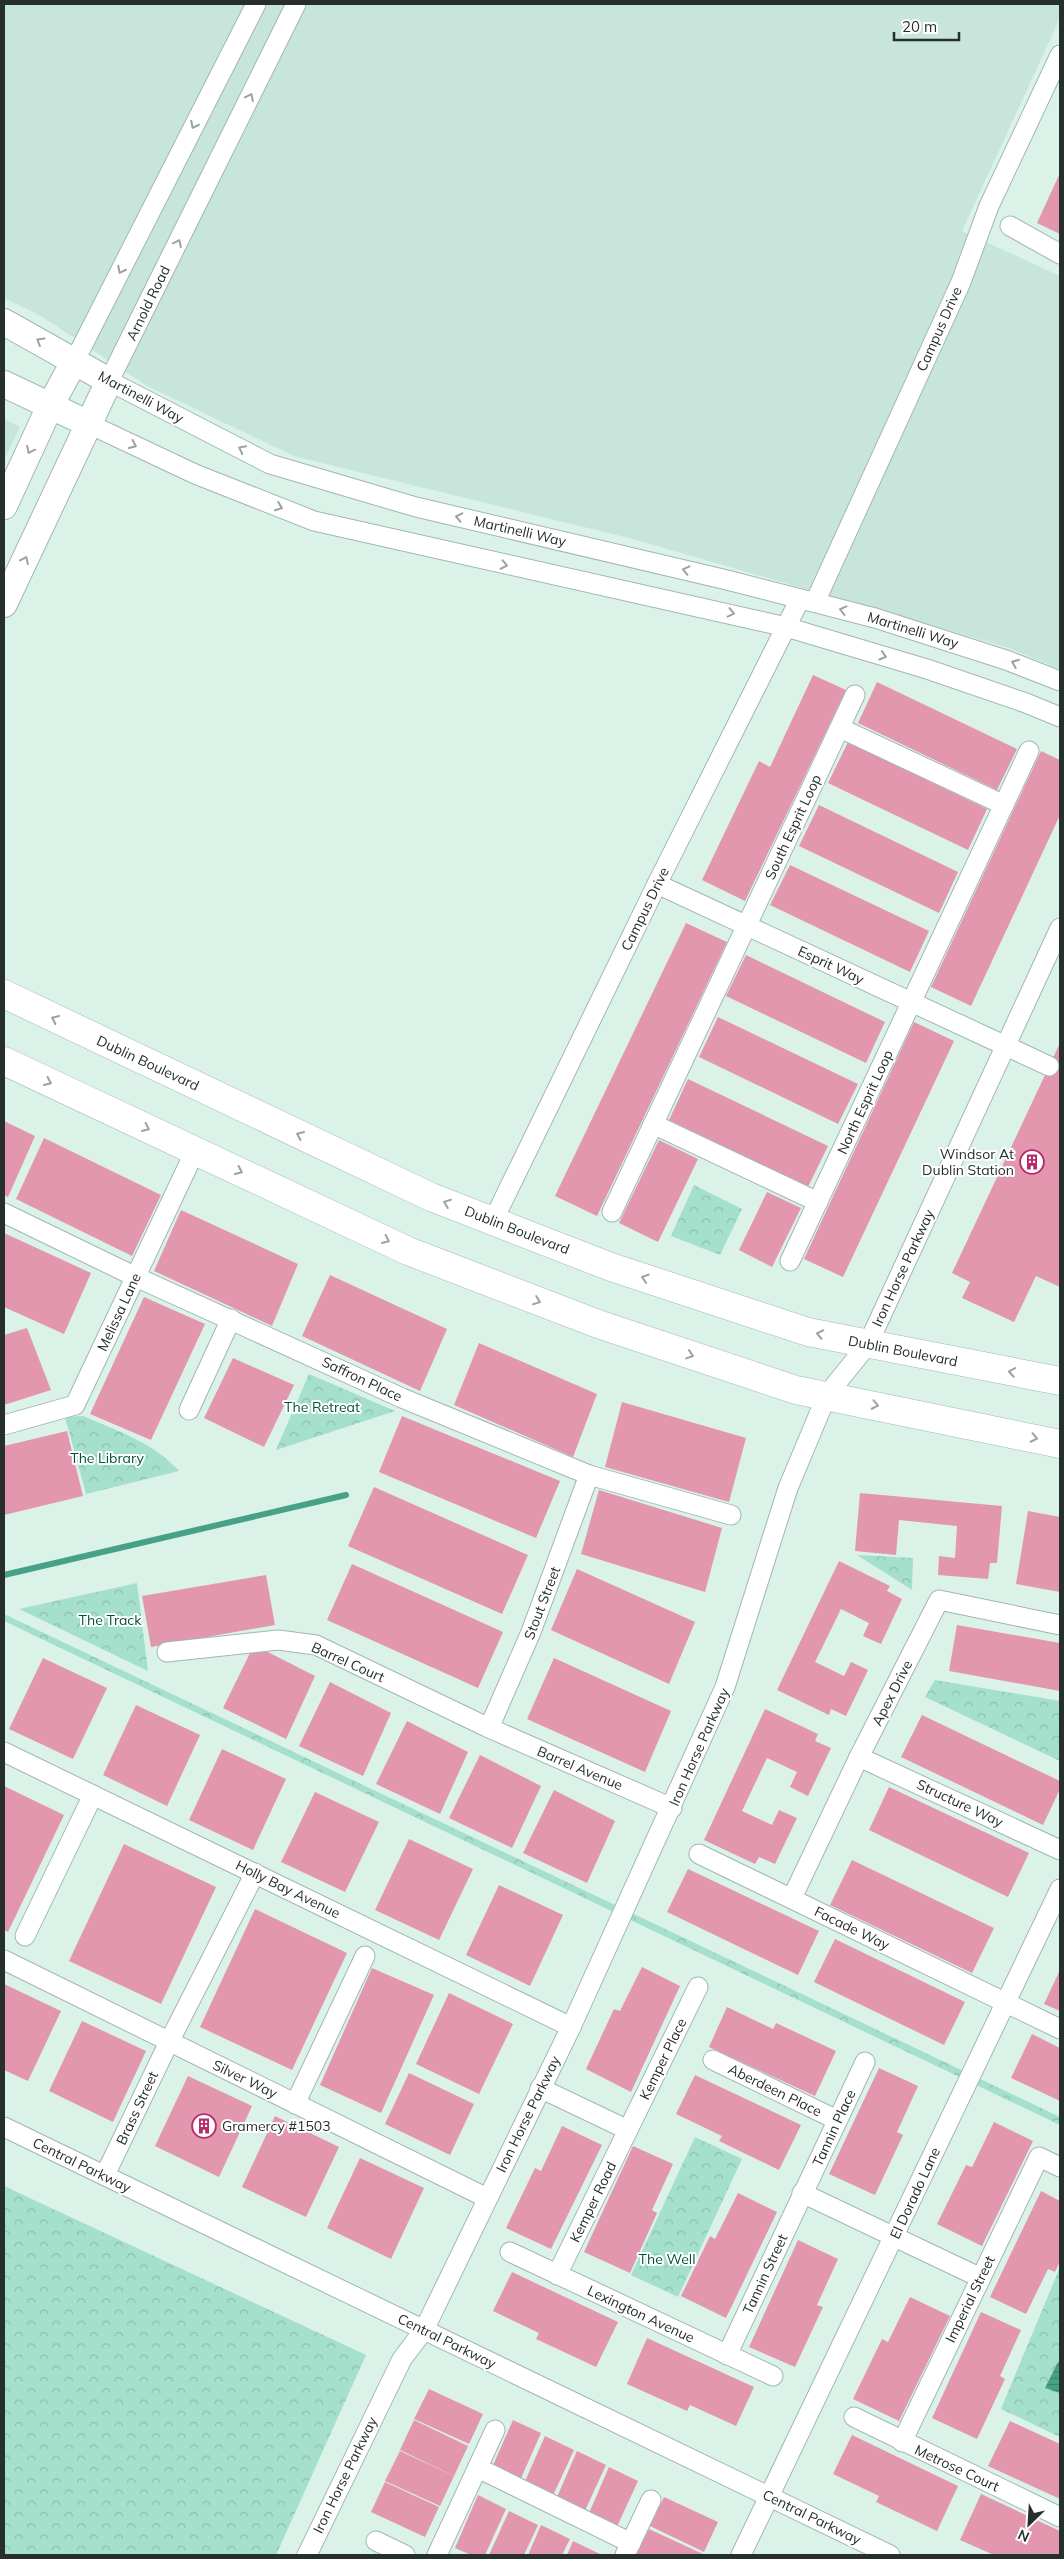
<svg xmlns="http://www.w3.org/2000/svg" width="1064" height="2559" font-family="Mulish,sans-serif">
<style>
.built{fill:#c7e5db}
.park{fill:url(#park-crowns)}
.water{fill:url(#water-rules)}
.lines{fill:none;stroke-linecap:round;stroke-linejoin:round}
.stream{stroke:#46a187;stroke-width:6}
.building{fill:#e397af}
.street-casing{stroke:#a2b7af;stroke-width:21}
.secondary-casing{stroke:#a2b7af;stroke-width:28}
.primary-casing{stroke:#a2b7af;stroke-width:29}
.street{stroke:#fff;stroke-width:19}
.secondary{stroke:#fff;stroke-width:26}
.primary{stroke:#fff;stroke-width:28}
.oneway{stroke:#9da1a0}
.labels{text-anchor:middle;stroke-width:4;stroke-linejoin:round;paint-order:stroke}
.street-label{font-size:14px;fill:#262f2c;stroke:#fff}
.poi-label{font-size:14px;fill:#262f2c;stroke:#fff;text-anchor:end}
.park-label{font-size:14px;fill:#00513f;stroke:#fff}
</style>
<defs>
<pattern id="park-crowns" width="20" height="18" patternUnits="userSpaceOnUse" patternTransform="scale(1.25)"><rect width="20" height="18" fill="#a4e0cb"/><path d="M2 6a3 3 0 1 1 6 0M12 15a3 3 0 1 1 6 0" fill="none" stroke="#8dc0ae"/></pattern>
<pattern id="water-rules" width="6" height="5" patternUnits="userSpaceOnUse" patternTransform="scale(1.25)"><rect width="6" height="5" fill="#46a187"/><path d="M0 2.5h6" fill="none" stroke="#3a846f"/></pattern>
</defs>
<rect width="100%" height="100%" fill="#dbf2e9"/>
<g class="built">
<polygon points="4,4 1060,4 1060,18 962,231 1060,276 1060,669 1006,647 633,539 294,456 147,386 41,316 4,298"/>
<polygon points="4,419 20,427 4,460"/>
</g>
<g class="park">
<polygon points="694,1185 742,1209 720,1255 671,1236"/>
<polygon points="309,1374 395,1411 276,1450"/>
<path d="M83 1416C118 1431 154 1443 179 1471L86 1494 65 1417Z"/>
<polygon points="857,1555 913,1558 912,1590"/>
<polygon points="137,1583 148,1671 19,1609"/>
<polygon points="4,1614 1060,2117 1060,2125 4,1621"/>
<polygon points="935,1680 1060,1701 1060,1761 925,1697"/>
<polygon points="695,2137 742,2159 678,2297 631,2275"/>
<polygon points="4,2186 366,2355 276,2555 4,2555"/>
<polygon points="1060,2267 1060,2437 1001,2409"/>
</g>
<polygon class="water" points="1058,2362 1060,2363 1060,2393 1045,2388"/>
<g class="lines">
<polyline class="stream" points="4,1575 346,1495"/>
</g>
<g class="building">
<polygon points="1060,173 1060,234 1037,223"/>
<polygon points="813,675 846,690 745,901 702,880 759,761 770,767"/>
<polygon points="877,682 1017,749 997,790 858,723"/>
<polygon points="848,742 987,809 968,850 828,783"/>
<polygon points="1041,751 1060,760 1060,815 971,1006 931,987"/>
<polygon points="819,805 958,872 939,913 799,846"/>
<polygon points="790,865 929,931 910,972 770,905"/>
<polygon points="686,923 727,942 597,1216 555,1196"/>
<polygon points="746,955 885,1022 866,1063 726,996"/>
<polygon points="718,1017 858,1084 838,1124 699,1057"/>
<polygon points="914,1022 954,1041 843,1277 804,1259"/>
<polygon points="1060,1043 1060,1287 1036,1276 1014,1322 962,1298 970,1282 952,1273"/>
<polygon points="688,1079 828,1146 808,1187 669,1120"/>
<polygon points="4,1121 35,1136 8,1197 4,1195"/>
<polygon points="44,1138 161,1195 132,1256 16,1199"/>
<polygon points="659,1140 698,1159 658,1242 619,1223"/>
<polygon points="767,1192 801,1208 772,1267 739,1250"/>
<polygon points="181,1210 298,1264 272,1326 154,1271"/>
<polygon points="4,1233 91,1273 64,1334 4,1307"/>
<polygon points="330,1275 447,1329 420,1391 302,1336"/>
<polygon points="144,1297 205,1324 151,1440 90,1414"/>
<polygon points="27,1328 51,1390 4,1405 4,1335"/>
<polygon points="479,1343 597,1394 573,1457 454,1405"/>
<polygon points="233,1358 294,1385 264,1447 204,1418"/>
<polygon points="622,1402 746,1438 729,1502 605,1467"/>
<polygon points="402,1416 560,1481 536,1538 379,1472"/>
<polygon points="67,1431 83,1496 4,1515 4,1446"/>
<polygon points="374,1487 528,1555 502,1614 348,1546"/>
<polygon points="599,1490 722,1528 705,1592 581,1554"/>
<polygon points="860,1493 1002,1506 997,1563 990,1563 988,1579 938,1575 939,1556 955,1558 957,1526 899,1520 896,1555 855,1551"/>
<polygon points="1028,1511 1060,1517 1060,1592 1016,1584"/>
<polygon points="839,1561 890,1586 887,1591 902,1599 881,1644 863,1636 869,1623 841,1609 815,1662 844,1676 851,1662 868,1670 846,1716 831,1709 829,1715 777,1690"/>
<polygon points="352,1564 503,1632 478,1688 327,1620"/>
<polygon points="577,1569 695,1622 669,1684 551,1630"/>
<polygon points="266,1575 275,1625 151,1647 142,1596"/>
<polygon points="957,1625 1060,1643 1060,1691 949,1671"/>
<polygon points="254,1645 315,1676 286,1739 223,1708"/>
<polygon points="43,1658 107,1688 73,1759 9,1729"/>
<polygon points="554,1658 671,1711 645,1772 527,1719"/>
<polygon points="330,1682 391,1713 363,1776 299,1746"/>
<polygon points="136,1705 200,1735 167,1806 103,1775"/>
<polygon points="765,1709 818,1734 815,1741 831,1748 808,1796 790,1787 797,1772 767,1758 742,1811 772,1825 779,1810 797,1818 775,1864 759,1857 755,1864 704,1840"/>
<polygon points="922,1715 1060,1781 1060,1789 1043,1825 901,1757"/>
<polygon points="407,1721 468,1752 440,1814 376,1784"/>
<polygon points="222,1749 286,1779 253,1850 189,1820"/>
<polygon points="480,1755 541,1786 512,1848 449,1818"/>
<polygon points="4,1786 64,1815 8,1932 4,1930"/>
<polygon points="889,1787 1029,1853 1008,1897 869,1830"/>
<polygon points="554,1790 615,1821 587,1883 523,1853"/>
<polygon points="315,1792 379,1822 345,1892 281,1862"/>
<polygon points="409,1839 473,1869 439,1940 375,1910"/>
<polygon points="124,1844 216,1887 161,2004 69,1961"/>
<polygon points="852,1860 994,1928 972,1973 830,1905"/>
<polygon points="688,1869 819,1931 798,1975 667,1912"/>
<polygon points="499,1885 563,1915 530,1986 466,1955"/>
<polygon points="255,1909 347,1953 292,2070 200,2027"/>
<polygon points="835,1939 965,2002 944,2045 814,1982"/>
<polygon points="642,1967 680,1986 631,2092 586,2069 614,2009 620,2011"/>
<polygon points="372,1968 434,1995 381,2113 320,2085"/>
<polygon points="1060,1970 1060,2011 1044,2004"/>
<polygon points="4,1984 61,2011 28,2081 4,2070"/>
<polygon points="449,1993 513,2024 479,2094 416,2064"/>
<polygon points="727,2007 773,2029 776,2023 836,2051 815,2096 709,2047"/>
<polygon points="82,2021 146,2051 113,2122 49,2091"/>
<polygon points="1032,2034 1060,2048 1060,2101 1011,2078"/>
<polygon points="879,2068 918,2086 897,2132 903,2135 875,2195 829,2174"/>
<polygon points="409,2073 474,2104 450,2155 385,2124"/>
<polygon points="695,2075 801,2125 779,2170 719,2141 722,2136 676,2114"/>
<polygon points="188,2076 252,2106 219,2177 155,2146"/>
<polygon points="275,2116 339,2147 306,2217 242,2187"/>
<polygon points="994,2122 1033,2141 982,2246 937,2224 966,2165 972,2167"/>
<polygon points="562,2126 602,2145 551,2249 506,2228 535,2168 541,2171"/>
<polygon points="633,2146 673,2164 652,2210 657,2213 630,2273 584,2252"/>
<polygon points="360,2158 424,2188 391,2259 327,2228"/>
<polygon points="1041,2191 1060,2201 1060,2261 1055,2272 1048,2269 1026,2314 990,2297"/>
<polygon points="738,2193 777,2212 726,2318 681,2296 710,2236 715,2239"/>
<polygon points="798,2240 838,2259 817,2305 823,2307 795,2367 749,2347"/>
<polygon points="512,2272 618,2322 596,2367 536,2339 539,2333 493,2311"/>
<polygon points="910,2297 950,2316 899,2421 853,2399 882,2339 888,2342"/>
<polygon points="981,2312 1021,2330 1000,2376 1005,2379 977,2439 932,2418"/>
<polygon points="647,2338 754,2387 736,2426 690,2405 687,2411 627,2384"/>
<polygon points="429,2389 483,2414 469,2444 414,2419"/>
<polygon points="414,2420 468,2446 454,2476 400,2450"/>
<polygon points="513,2420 541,2433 518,2485 490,2472"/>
<polygon points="1010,2421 1060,2444 1060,2499 988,2466"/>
<polygon points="852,2435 958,2486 937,2531 876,2502 879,2496 833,2474"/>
<polygon points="545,2436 574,2450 550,2502 522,2488"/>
<polygon points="400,2451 454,2476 440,2506 385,2481"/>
<polygon points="577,2451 606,2465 582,2517 554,2504"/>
<polygon points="609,2467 638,2481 614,2533 586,2520"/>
<polygon points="385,2482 439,2507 425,2537 371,2512"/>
<polygon points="981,2494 1060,2531 1060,2555 994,2555 960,2540"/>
<polygon points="478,2495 506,2509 485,2555 471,2555 455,2548"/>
<polygon points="664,2497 718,2522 704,2552 650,2526"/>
<polygon points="509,2511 538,2525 524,2555 489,2555"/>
<polygon points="541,2525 570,2539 562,2555 528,2555"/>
<polygon points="649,2529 703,2554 702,2555 636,2555"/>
<polygon points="573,2541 602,2555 567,2555"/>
</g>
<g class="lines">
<g class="street-casing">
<g id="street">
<polyline points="296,4 109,381 270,464 416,507 727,580 875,618 1006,660 1060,681"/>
<polyline points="1010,226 1060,254"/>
<polyline points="74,362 256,4"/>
<polyline points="89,424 195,474 314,521 786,627 927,669 1026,703 1060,717"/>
<polyline points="815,602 961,282 989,206 1060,55"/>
<polyline points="840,728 1004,805"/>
<polyline points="657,884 1049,1066"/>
<polyline points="653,1124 818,1202"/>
<polyline points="612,1212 855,695"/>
<polyline points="4,1213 136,1277 402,1398 589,1475 731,1515"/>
<polyline points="493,1221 657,884 800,599"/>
<polyline points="790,1261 1029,751"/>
<polyline points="189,1410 231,1319"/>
<polyline points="4,1425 75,1405 195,1151"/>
<polyline points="167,1652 278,1640 316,1645 489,1728 672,1808"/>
<polyline points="489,1728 531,1632 589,1475"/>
<polyline points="4,1752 571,2027"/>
<polyline points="859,1757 1060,1850"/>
<polyline points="699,1854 1060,2029"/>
<polyline points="792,1898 859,1757 939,1600 1060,1625"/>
<polyline points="25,1936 93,1795"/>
<polyline points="4,1960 487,2198"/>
<polyline points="713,2060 837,2120"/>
<polyline points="540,2088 628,2130"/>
<polyline points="295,2104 365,1956"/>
<polyline points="4,2127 890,2555"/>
<polyline points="105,2175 169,2042 255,1873"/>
<polyline points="802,2193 981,2278"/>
<polyline points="510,2252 773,2376"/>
<polyline points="557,2275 698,1987"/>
<polyline points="727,2355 865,2062"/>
<polyline points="854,2417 1060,2517"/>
<polyline points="902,2442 1039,2157 1060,2167"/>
<polyline points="478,2468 631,2543"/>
<polyline points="376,2541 405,2555"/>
<polyline points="307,2555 402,2359 424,2330 571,2027 725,1687 788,1488 827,1395 868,1344 1060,928"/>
<polyline points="437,2555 495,2430"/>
<polyline points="625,2555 651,2500"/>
<polyline points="741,2555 1060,1889"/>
</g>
</g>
<g class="secondary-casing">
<g id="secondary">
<polyline points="4,322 109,381 4,604"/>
<polyline points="4,384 89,424"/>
<polyline points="4,506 50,406 74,362"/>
</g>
</g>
<g class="primary-casing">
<g id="primary">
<polyline points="4,994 431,1197 611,1267 808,1332 1060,1381"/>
<polyline points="4,1061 408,1251 598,1324 796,1390 1060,1444"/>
</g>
</g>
<use href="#street" class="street"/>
<use href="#secondary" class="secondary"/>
<use href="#primary" class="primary"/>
</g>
<defs><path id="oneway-chevron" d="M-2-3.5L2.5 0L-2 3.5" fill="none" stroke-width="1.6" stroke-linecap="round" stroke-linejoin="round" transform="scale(1.25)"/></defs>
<g class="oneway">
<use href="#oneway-chevron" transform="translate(250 97) rotate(-64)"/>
<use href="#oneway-chevron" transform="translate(194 125) rotate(117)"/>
<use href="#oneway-chevron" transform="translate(178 243) rotate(-64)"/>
<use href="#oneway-chevron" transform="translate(121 270) rotate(117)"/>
<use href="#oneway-chevron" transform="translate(40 341) rotate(-149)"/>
<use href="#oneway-chevron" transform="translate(133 445) rotate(25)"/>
<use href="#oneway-chevron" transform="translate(242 449) rotate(-153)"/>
<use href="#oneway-chevron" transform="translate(30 450) rotate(115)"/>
<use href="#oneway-chevron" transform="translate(279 507) rotate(21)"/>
<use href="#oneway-chevron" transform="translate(459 517) rotate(-167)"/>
<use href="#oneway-chevron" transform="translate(25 560) rotate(-65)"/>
<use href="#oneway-chevron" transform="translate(504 565) rotate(12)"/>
<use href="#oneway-chevron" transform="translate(686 570) rotate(-167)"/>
<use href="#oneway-chevron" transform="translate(843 610) rotate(-166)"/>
<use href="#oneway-chevron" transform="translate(731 613) rotate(13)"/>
<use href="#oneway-chevron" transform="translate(883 656) rotate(17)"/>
<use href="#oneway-chevron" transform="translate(1015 663) rotate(-158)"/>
<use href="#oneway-chevron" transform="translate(55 1019) rotate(-155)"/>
<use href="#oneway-chevron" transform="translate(48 1082) rotate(25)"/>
<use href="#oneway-chevron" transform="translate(146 1128) rotate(25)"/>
<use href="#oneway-chevron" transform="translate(300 1135) rotate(-155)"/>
<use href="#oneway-chevron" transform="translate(239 1171) rotate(25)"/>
<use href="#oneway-chevron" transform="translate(447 1203) rotate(-159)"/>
<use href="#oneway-chevron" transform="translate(386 1240) rotate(25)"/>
<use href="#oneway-chevron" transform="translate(645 1278) rotate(-162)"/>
<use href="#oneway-chevron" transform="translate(537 1301) rotate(21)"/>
<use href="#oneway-chevron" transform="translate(820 1334) rotate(-168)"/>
<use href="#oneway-chevron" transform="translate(690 1355) rotate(18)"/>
<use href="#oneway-chevron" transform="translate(1012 1372) rotate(-170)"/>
<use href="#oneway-chevron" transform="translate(875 1405) rotate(12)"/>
<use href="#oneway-chevron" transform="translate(1034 1438) rotate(12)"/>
</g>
<defs>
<g id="building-ring" transform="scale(1.25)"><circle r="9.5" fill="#fff" stroke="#b62c69" stroke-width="1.5"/><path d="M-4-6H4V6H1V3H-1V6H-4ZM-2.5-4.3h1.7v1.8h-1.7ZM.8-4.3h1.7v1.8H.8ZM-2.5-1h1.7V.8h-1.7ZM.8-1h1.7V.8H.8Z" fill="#b62c69"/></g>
</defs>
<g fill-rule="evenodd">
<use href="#building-ring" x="1032" y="1162"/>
<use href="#building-ring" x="204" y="2126"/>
</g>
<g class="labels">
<g class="street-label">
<text transform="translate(148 303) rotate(-64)" y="5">Arnold Road</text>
<text transform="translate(939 329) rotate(-66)" y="5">Campus Drive</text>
<text transform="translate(141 397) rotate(28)" y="5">Martinelli Way</text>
<text transform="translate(520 531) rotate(13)" y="5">Martinelli Way</text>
<text transform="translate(913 630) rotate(17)" y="5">Martinelli Way</text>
<text transform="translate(793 827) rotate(-65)" y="5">South Esprit Loop</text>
<text transform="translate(645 909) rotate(-64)" y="5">Campus Drive</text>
<text transform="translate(831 965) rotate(25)" y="5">Esprit Way</text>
<text transform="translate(148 1063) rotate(25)" y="5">Dublin Boulevard</text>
<text transform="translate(865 1102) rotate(-65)" y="5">North Esprit Loop</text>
<text transform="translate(517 1230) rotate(21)" y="5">Dublin Boulevard</text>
<text transform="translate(903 1268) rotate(-65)" y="5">Iron Horse Parkway</text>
<text transform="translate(119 1312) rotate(-65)" y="5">Melissa Lane</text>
<text transform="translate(903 1351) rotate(11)" y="5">Dublin Boulevard</text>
<text transform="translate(362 1379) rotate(25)" y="5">Saffron Place</text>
<text transform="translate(542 1603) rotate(-69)" y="5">Stout Street</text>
<text transform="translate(348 1662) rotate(24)" y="5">Barrel Court</text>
<text transform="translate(892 1693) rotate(-63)" y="5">Apex Drive</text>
<text transform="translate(699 1747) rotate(-66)" y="5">Iron Horse Parkway</text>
<text transform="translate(580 1768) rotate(23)" y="5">Barrel Avenue</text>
<text transform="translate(960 1803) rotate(25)" y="5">Structure Way</text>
<text transform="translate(288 1889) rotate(26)" y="5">Holly Bay Avenue</text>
<text transform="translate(852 1928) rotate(26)" y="5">Facade Way</text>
<text transform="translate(663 2059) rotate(-64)" y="5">Kemper Place</text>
<text transform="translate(245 2079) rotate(26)" y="5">Silver Way</text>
<text transform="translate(775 2090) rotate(26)" y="5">Aberdeen Place</text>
<text transform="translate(137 2108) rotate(-65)" y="5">Brass Street</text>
<text transform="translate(528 2114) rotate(-64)" y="5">Iron Horse Parkway</text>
<text transform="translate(834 2128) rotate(-65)" y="5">Tannin Place</text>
<text transform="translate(82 2165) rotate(26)" y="5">Central Parkway</text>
<text transform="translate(915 2193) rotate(-65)" y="5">El Dorado Lane</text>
<text transform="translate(593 2202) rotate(-64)" y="5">Kemper Road</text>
<text transform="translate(765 2274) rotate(-65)" y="5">Tannin Street</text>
<text transform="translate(970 2299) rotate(-64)" y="5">Imperial Street</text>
<text transform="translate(641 2314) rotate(25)" y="5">Lexington Avenue</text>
<text transform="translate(447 2341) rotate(26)" y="5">Central Parkway</text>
<text transform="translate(957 2468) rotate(25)" y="5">Metrose Court</text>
<text transform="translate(345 2475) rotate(-64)" y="5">Iron Horse Parkway</text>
<text transform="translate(812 2517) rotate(26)" y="5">Central Parkway</text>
</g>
<g class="poi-label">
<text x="1014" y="1159">Windsor At<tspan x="1014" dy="16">Dublin Station</tspan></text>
<text x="222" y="2131" text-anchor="start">Gramercy #1503</text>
</g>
<g class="park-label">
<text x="322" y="1412">The Retreat</text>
<text x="107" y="1463">The Library</text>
<text x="110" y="1625">The Track</text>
<text x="667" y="2264">The Well</text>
</g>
</g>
<rect width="1064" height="2559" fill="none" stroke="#262f2c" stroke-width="10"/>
<g transform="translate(1029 2524) rotate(205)" stroke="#ffffff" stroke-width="4" paint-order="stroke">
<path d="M0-4L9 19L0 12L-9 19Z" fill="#262f2c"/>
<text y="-8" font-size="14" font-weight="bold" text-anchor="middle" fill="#262f2c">N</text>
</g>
<path d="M894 32v8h65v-8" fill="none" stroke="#262f2c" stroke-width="2.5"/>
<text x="902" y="32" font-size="15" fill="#262f2c" stroke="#ffffff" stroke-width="4" paint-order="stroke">20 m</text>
</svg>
